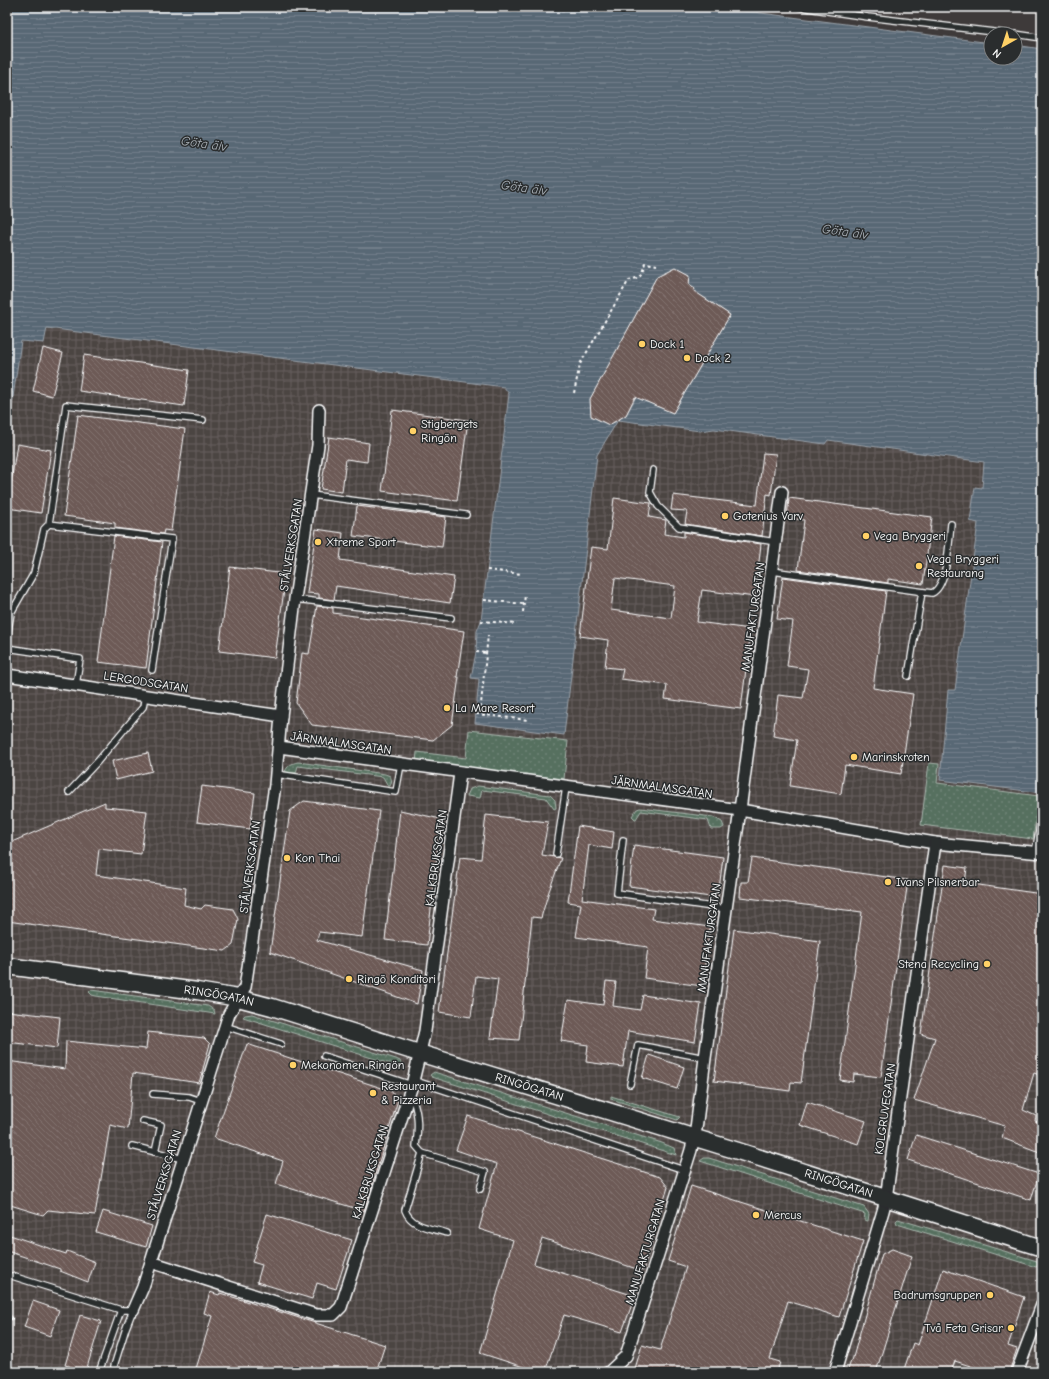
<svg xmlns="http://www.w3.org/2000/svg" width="1049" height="1379" font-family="'Comic Neue',sans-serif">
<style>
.industrial{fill:url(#industrial-grid)}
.grass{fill:url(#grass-dots);stroke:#aab8af}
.water{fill:url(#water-rules);stroke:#9ba4ac;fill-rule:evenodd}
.building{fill:url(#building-back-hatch);stroke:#fff;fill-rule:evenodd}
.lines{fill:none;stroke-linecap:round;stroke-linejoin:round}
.lane-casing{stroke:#fff;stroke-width:8}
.street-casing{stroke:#fff;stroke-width:14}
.secondary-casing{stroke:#fff;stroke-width:19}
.path{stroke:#fff;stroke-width:2;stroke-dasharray:3 3;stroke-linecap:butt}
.lane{stroke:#2a2d2e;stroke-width:5.5}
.street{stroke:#2a2d2e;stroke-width:11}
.secondary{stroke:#2a2d2e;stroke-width:16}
.rail-casing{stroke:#fff;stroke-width:4.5}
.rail{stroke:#2a2d2e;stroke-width:3;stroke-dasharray:9;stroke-linecap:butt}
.poi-dot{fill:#ffd166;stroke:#2a2d2e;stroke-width:1.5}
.labels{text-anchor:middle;stroke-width:3;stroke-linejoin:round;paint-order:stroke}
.poi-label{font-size:12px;fill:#fff;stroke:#2a2d2e;text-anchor:start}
.street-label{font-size:12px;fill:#fff;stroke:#2a2d2e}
.water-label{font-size:13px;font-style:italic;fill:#acb3ba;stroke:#2a2d2e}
</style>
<defs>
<pattern id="industrial-grid" width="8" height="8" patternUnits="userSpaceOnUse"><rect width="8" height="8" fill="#4c4443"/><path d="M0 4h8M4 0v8" fill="none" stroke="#67605f"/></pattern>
<pattern id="grass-dots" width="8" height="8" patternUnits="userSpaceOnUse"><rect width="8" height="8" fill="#56705f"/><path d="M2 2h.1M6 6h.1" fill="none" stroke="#6f8577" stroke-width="1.8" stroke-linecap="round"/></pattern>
<pattern id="water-rules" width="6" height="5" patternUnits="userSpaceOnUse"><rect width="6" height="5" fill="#596775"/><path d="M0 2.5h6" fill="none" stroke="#727e8a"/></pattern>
<pattern id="building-back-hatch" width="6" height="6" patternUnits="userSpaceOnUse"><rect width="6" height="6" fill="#6d5a57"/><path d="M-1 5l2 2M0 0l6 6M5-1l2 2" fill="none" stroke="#837370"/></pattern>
</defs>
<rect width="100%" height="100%" fill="#3e3a3a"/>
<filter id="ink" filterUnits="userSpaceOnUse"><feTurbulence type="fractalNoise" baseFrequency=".025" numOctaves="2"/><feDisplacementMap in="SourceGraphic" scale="8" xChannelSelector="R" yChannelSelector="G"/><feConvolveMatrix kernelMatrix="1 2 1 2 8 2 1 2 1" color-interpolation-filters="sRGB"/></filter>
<g filter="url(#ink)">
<polygon class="industrial" points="47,328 504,387 509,394 481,621 477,631 472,678 479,679 564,734 597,455 618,420 699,431 714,429 825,444 828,440 984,462 982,488 976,487 971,521 979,523 955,690 948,690 940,780 1041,793 1042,791 1042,1372 12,1372 7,1370 7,440 21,341 44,343"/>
<g class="grass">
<polygon points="469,730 568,741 564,779 416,762 417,752 466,758"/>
<path d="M298 762 385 774 390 776C392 780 392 782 390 786H388L383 777 298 766 296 773 285 772C287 766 292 763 298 762Z"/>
<polygon points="929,763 939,764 937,783 1039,796 1033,839 921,825"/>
<polygon points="478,786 550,795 555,800 556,808 554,809 546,798 482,790 480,798 467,796 470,789"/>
<polygon points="640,808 713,817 722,822 724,827 721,829 711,829 708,820 641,811 636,819 635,819 632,816 637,809"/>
<polygon points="91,990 208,1006 214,1010 215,1014 96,996 92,995 89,992"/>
<polygon points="252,1014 396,1059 400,1061 403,1066 402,1067 400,1067 243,1017 245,1015"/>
<polygon points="434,1072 662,1143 674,1148 676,1155 432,1077 430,1075"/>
<polygon points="611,1096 680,1117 677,1120 611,1099"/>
<polygon points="704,1158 709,1158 864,1207 869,1214 868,1221 864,1220 865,1214 700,1161"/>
<polygon points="898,1219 1037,1261 1039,1265 1036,1267 897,1224 896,1221"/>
</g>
<path class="water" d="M7 7H715L991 43V58H1015V45L1042 49V793L940 780 948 690H955L978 523 970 521 975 487 982 488 984 462 828 440 825 444 714 429 700 431 618 420 597 455 564 735 475 723 479 679 471 678 476 652 477 631 481 621 509 394 504 387 47 328 44 343 21 341 7 440ZM689 285 695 289 626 415 609 425 591 416ZM703 297 730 315 673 413 645 401 694 311Z"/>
<g class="building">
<polygon points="675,267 690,275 689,285 695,289 694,291 730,315 673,413 635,397 626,415 609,425 591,416 590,399 657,276"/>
<polygon points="43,348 63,353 52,396 33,391"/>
<polygon points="84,355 189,370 184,406 79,391"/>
<polygon points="392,410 468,420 457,501 382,491"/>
<polygon points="78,415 185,429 171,531 164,530 163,534 115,528 115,523 64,516"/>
<polygon points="329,437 369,443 367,462 346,459 342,492 321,489"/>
<polygon points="17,444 51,450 41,513 7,508"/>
<polygon points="763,453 776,454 771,495 767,494 762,536 685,524 687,511 671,510 673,495 757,505"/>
<path d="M614 498 651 503 649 517 666 520 664 534 684 537V532L761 544 755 597 702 590 697 622 751 629 741 709 665 699 667 685 621 679 623 669 605 667 608 640 580 636 591 547 608 549ZM615 578 675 586 671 618 611 610Z"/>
<polygon points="789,498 932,517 923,584 888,579 888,583 798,570 804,520 787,518"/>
<polygon points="357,506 446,517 442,547 353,536"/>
<polygon points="316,529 343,533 340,560 454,577 450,603 336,586 334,600 319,598 319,594 307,593"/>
<polygon points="114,536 162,542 146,668 98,662"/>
<polygon points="230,567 286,574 275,658 219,651"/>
<polygon points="783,577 886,591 873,688 913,694 901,774 845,765 841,794 790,786 797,740 773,736 778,695 803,698 808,669 787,666 793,621 777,619"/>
<polygon points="317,606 333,608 333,613 464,631 457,677 459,677 452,725 433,740 312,725 296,703 302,653 309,654"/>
<polygon points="148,753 152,771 116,780 112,761"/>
<polygon points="202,786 255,793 250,829 197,822"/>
<polygon points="304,801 379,811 362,937 319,932 317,940 423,970 417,1004 270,952 290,811"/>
<polygon points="105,802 105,807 147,811 141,854 99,849 96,875 186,888 184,905 201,909 205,905 233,909 238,919 233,945 225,951 7,921 7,844"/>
<polygon points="400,810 441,819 427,945 385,940"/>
<polygon points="486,815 548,822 542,855 561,858 548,894 541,918 532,917 519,1040 490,1038 498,979 476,976 471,1017 439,1012 460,857 481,859"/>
<polygon points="578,826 614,832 612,849 589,845 582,899 654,909 652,919 710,927 702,986 644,978 648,947 576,937 581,904 568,902"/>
<polygon points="634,845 723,857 718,898 629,886"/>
<polygon points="752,858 908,880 881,1077 854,1074 853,1082 840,1080 862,912 740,897 741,882 748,882"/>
<polygon points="945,865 967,868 965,883 1042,894 1042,1076 1034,1073 1023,1110 1036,1116 1035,1121 1042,1123 1042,1153 1002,1138 1005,1126 914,1100 935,1038 921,1034"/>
<polygon points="734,929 820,941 801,1083 791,1082 790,1091 714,1081"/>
<polygon points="606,981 616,982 613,1006 640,1010 643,995 701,1004 695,1042 628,1031 623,1067 586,1062 588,1045 561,1041 568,1000 603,1005"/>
<polygon points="7,1011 60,1017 57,1048 7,1042"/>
<polygon points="148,1032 204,1038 210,1044 199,1083 133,1073 128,1129 110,1125 95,1215 48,1210 43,1215 7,1204 7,1061 65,1069 66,1041 146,1049"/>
<polygon points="247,1044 391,1091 398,1100 364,1211 276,1184 283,1161 214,1138"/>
<polygon points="649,1055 684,1067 677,1089 642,1078"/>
<polygon points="807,1102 866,1121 858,1144 800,1125"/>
<polygon points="468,1116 660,1177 668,1187 643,1271 542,1238 534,1264 635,1296 622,1332 564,1315 545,1372 539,1372 480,1353 513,1240 479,1229 497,1164 456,1150"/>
<polygon points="916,1135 1039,1174 1031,1200 908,1160"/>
<polygon points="691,1186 863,1241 839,1317 788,1301 770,1359 780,1362 777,1372 634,1372 642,1345 660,1350 686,1267 668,1261"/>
<polygon points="103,1211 152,1226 146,1247 96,1232"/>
<polygon points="267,1214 352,1240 336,1289 317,1283 312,1299 257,1282 262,1265 252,1262"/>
<polygon points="7,1234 66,1254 67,1251 95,1262 88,1282 60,1271 60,1269 7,1251"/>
<polygon points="892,1249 912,1256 876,1372 847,1372 851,1361 852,1361 882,1254"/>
<polygon points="943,1269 1024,1297 1008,1346 1017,1349 1009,1372 988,1372 955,1361 951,1372 903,1372 913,1343 918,1345"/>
<polygon points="210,1292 219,1295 220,1293 385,1345 376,1372 195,1372 212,1316 204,1313"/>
<polygon points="33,1301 59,1310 50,1336 24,1327"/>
<polygon points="80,1315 101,1321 86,1371 65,1365"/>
</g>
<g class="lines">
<g class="lane-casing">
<g id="lane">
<polyline points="800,7 868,17 1011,34"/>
<polyline points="1015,34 1042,38"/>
<polyline points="653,470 650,492 658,506 679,527 776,542"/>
<polyline points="311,495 466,515"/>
<polyline points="49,524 172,539 152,670"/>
<path d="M772 571 932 593C948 586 949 540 951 524"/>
<polyline points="295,599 451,618"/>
<polyline points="7,637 11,613 34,573 44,529 49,524 66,405 203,420"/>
<polyline points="7,648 80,659 76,685"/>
<polyline points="908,676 922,592"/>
<polyline points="276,774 396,792 401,764"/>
<polyline points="69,792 98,761 143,707 145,695"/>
<polyline points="623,840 617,893 726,909"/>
<polyline points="1035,853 1042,815"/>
<polyline points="556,854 566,787"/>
<polyline points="225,1026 281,1044"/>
<polyline points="324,1056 412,1085"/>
<polyline points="413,1080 684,1170"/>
<polyline points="630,1084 638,1045 705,1058"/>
<polyline points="153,1094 189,1097 201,1101"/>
<path d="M408 1098 413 1100C419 1115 418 1130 416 1146L422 1153 405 1210C411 1227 431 1228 447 1233"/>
<polyline points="143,1121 161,1125 155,1152"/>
<polyline points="132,1146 183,1159"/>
<polyline points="422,1153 485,1172 480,1189"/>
<polyline points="12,1276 121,1310 133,1310 126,1328 114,1366 114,1372"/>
<polyline points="99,1372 121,1310"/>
</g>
</g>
<g class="street-casing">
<g id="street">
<polyline points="7,675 281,716"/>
<polyline points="279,747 740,810 935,843 1042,853"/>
<polyline points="151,1262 316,1315 333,1315 341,1307 412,1085 425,1031 460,773"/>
<polyline points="133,1310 143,1287 151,1262 229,1014 245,987 246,981 275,785 281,716 295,599 318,445 319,410"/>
<polyline points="609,1372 626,1356 691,1150 696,1129 705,1058 740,810 782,492"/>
<polyline points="835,1372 883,1211 886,1199 935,843"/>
<polyline points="1017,1372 1042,1305"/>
</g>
</g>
<g class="secondary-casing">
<g id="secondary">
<path id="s1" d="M7 966 197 991 238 998 272 1007 419 1053 738 1151 1042 1248"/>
</g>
</g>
<g class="path">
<polyline points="1040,7 1042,7"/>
<path d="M574 393 580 364 629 280C641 278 642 274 645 263L657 265"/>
<polyline points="487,570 522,574"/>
<polyline points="484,600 524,604"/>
<polyline points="523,612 525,595"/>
<polyline points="481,621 517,624"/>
<polyline points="476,652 486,653"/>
<polyline points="476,714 528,720"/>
<polyline points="480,714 488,635"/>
</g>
<use href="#lane" class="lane"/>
<use href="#street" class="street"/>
<use href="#secondary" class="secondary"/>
<g class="rail-casing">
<polyline id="rail" points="7,1316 11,1318"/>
</g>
<use href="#rail" class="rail"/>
</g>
</g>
<g class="poi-dot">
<circle cx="642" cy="344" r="4"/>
<circle cx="687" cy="358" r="4"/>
<circle cx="413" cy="431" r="4"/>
<circle cx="725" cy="516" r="4"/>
<circle cx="866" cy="536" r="4"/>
<circle cx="318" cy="542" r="4"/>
<circle cx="919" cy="566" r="4"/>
<circle cx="447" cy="708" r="4"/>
<circle cx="854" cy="757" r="4"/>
<circle cx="287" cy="858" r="4"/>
<circle cx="888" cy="882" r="4"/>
<circle cx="987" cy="964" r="4"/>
<circle cx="349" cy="979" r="4"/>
<circle cx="293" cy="1065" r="4"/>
<circle cx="373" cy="1093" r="4"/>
<circle cx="756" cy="1215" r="4"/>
<circle cx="990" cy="1295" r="4"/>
<circle cx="1011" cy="1328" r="4"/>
</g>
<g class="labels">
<g class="poi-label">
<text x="650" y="348">Dock 1</text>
<text x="695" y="362">Dock 2</text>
<text x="421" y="428">Stigbergets<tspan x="421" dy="14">Ringön</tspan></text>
<text x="733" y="520">Gotenius Varv</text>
<text x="874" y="540">Vega Bryggeri</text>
<text x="326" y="546">Xtreme Sport</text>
<text x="927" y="563">Vega Bryggeri<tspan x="927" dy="14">Restaurang</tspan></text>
<text x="455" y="712">La Mare Resort</text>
<text x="862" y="761">Marinskroten</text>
<text x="295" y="862">Kon Thai</text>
<text x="896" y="886">Ivans Pilsnerbar</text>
<text x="979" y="968" text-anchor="end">Stena Recycling</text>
<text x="357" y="983">Ringö Konditori</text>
<text x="301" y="1069">Mekonomen Ringön</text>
<text x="381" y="1090">Restaurant<tspan x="381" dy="14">&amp; Pizzeria</tspan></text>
<text x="764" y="1219">Mercus</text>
<text x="982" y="1299" text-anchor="end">Badrumsgruppen</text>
<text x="1003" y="1332" text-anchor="end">Två Feta Grisar</text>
</g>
<g class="street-label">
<text transform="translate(291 545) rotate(-81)" y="4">STÅLVERKSGATAN</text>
<text transform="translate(753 617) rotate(-82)" y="4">MANUFAKTURGATAN</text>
<text transform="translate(146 682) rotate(9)" y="4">LERGODSGATAN</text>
<text transform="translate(341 743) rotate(8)" y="4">JÄRNMALMSGATAN</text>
<text transform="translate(662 787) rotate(8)" y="4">JÄRNMALMSGATAN</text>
<text transform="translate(436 858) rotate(-82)" y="4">KALKBRUKSGATAN</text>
<text transform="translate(250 867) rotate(-82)" y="4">STÅLVERKSGATAN</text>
<text transform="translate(709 938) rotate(-82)" y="4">MANUFAKTURGATAN</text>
<text dy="4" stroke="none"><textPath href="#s1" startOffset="214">RINGÖGATAN</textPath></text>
<text dy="4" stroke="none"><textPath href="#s1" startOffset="538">RINGÖGATAN</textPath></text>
<text transform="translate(885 1109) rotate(-82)" y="4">KOLGRUVEGATAN</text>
<text transform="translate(370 1172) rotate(-73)" y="4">KALKBRUKSGATAN</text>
<text transform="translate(164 1175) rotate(-73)" y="4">STÅLVERKSGATAN</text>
<text dy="4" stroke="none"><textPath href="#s1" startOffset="862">RINGÖGATAN</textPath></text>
<text transform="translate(645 1252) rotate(-73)" y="4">MANUFAKTURGATAN</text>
</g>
<g class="water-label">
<text transform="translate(204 143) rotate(8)" y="5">Göta älv</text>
<text transform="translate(524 187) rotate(8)" y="5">Göta älv</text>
<text transform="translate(845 231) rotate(8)" y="5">Göta älv</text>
</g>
</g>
<rect width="1049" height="1379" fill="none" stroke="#2a2d2e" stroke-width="24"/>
<rect x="12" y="12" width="1025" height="1355" fill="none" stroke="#fff" stroke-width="1.5" filter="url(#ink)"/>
<g transform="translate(1003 46) rotate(219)"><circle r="19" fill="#2a2d2e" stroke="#7f8182"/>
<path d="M0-3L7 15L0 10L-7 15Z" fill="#ffd166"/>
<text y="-6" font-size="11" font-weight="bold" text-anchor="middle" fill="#ffffff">N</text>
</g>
</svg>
